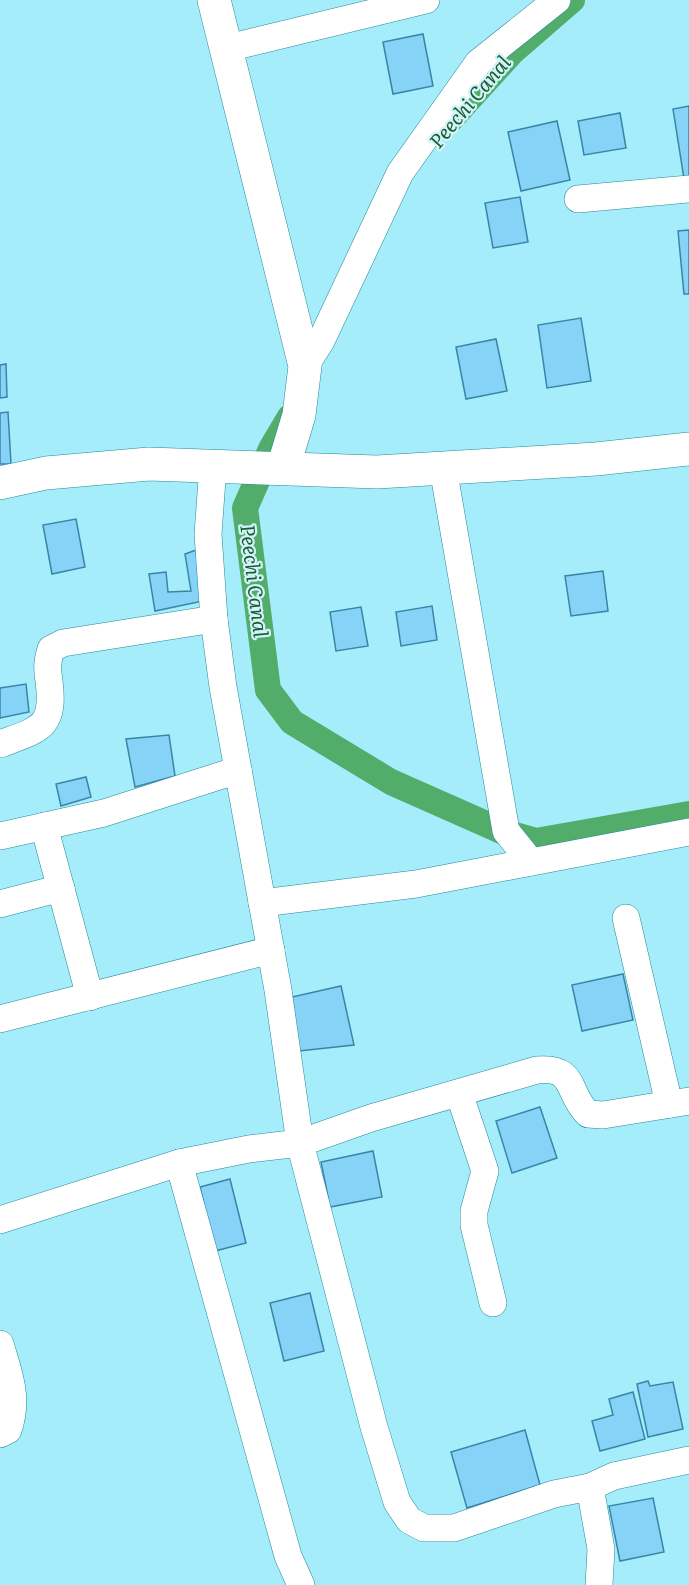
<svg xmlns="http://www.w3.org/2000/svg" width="689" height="1585" font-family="Literata,serif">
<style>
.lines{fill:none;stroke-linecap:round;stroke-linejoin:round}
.canal{stroke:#51ad69;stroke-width:26}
.building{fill:#87d3f8;stroke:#3885a7;stroke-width:1.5}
.street-casing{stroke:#248a99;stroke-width:28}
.secondary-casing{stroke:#248a99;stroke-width:34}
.street{stroke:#fff;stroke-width:27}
.secondary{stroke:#fff;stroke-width:33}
.labels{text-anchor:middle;stroke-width:4.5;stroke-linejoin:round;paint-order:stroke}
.water-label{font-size:20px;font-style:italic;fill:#1b5c2f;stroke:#d1f3fa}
</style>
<rect width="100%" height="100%" fill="#a5edfa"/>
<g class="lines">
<g class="canal">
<polyline points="451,119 512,52 572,0"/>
<polyline points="290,417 271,449 245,508 268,690 292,722 391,782 504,832 536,841 689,814"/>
</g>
</g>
<g class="building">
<polygon points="423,34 433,86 393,94 383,42"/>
<polygon points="689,106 689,184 685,185 673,109"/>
<polygon points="620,113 626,148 584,155 578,121"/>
<polygon points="557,121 570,180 521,191 508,132"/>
<polygon points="520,197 528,242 493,248 485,203"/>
<polygon points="689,230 689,294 684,294 678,231"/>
<polygon points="581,318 591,381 547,388 538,325"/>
<polygon points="496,339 507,391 466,399 456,347"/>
<polygon points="6,364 7,397 0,398 0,365"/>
<polygon points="8,412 11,464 0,464 0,413"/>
<polygon points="76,519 85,567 52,574 43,525"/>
<polygon points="196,550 203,601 155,611 149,574 166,572 168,592 191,591 185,554"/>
<polygon points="603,571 608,611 571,616 565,576"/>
<polygon points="432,606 437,640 401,646 396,612"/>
<polygon points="361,607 368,646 336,651 330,612"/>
<polygon points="26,684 29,712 0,718 0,688"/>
<polygon points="169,735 175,776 135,787 126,739"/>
<polygon points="86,777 91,797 61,806 56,784"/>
<polygon points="623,974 633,1020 582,1031 572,985"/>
<polygon points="341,986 354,1045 299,1051 292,997"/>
<polygon points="540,1107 557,1158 512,1173 496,1121"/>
<polygon points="373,1151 382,1197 330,1207 321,1162"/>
<polygon points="230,1179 246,1243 215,1251 200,1187"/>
<polygon points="310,1293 324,1351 284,1361 270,1303"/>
<polygon points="648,1381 650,1386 673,1382 683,1429 648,1437 637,1384"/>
<polygon points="633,1392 645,1439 600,1451 592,1421 613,1415 609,1399"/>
<polygon points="525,1430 540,1485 467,1508 451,1452"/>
<polygon points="653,1498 664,1552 620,1561 609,1506"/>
</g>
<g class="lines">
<g class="street-casing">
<g id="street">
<polyline points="228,48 426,0"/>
<polyline points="578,199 689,189"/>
<polyline points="305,366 321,341 400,173 478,63 557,0"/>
<path d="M213 466 208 534 214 619 223 687 278 990 300 1143 371 1118 537 1070C577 1066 566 1093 588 1114L603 1115 689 1101"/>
<polyline points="443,468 506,831 531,862"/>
<path d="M0 744C40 729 55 728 49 681 47 669 47 661 51 649L63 643 214 619"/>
<polyline points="44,826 90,997"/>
<polyline points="0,836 104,813 238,770"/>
<polyline points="262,903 416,884 689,832"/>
<polyline points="0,904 61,888"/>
<polyline points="626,918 669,1104"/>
<polyline points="0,1019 271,950"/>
<polyline points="459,1093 485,1171 474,1211 474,1225 493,1303"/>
<polyline points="179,1163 288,1556 301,1585"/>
<polyline points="0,1220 179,1163 249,1149 300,1143 374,1427 397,1502 409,1520 424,1528 454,1528 554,1494 590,1487"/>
<path d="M0 1344C9 1374 19 1399 8 1430L0 1434"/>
<polyline points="599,1585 601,1549 590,1487 614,1476 689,1460"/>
</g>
</g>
<g class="secondary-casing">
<g id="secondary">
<polyline points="214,0 305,366 299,415 283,468"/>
<polyline points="0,483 46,473 149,464 377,472 596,459 689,449"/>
</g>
</g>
<use href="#street" class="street"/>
<use href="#secondary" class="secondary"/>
</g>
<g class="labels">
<g class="water-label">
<text transform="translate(470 102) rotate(-50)" y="7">Peechi Canal</text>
<text transform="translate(254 581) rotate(83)" y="7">Peechi Canal</text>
</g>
</g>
</svg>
